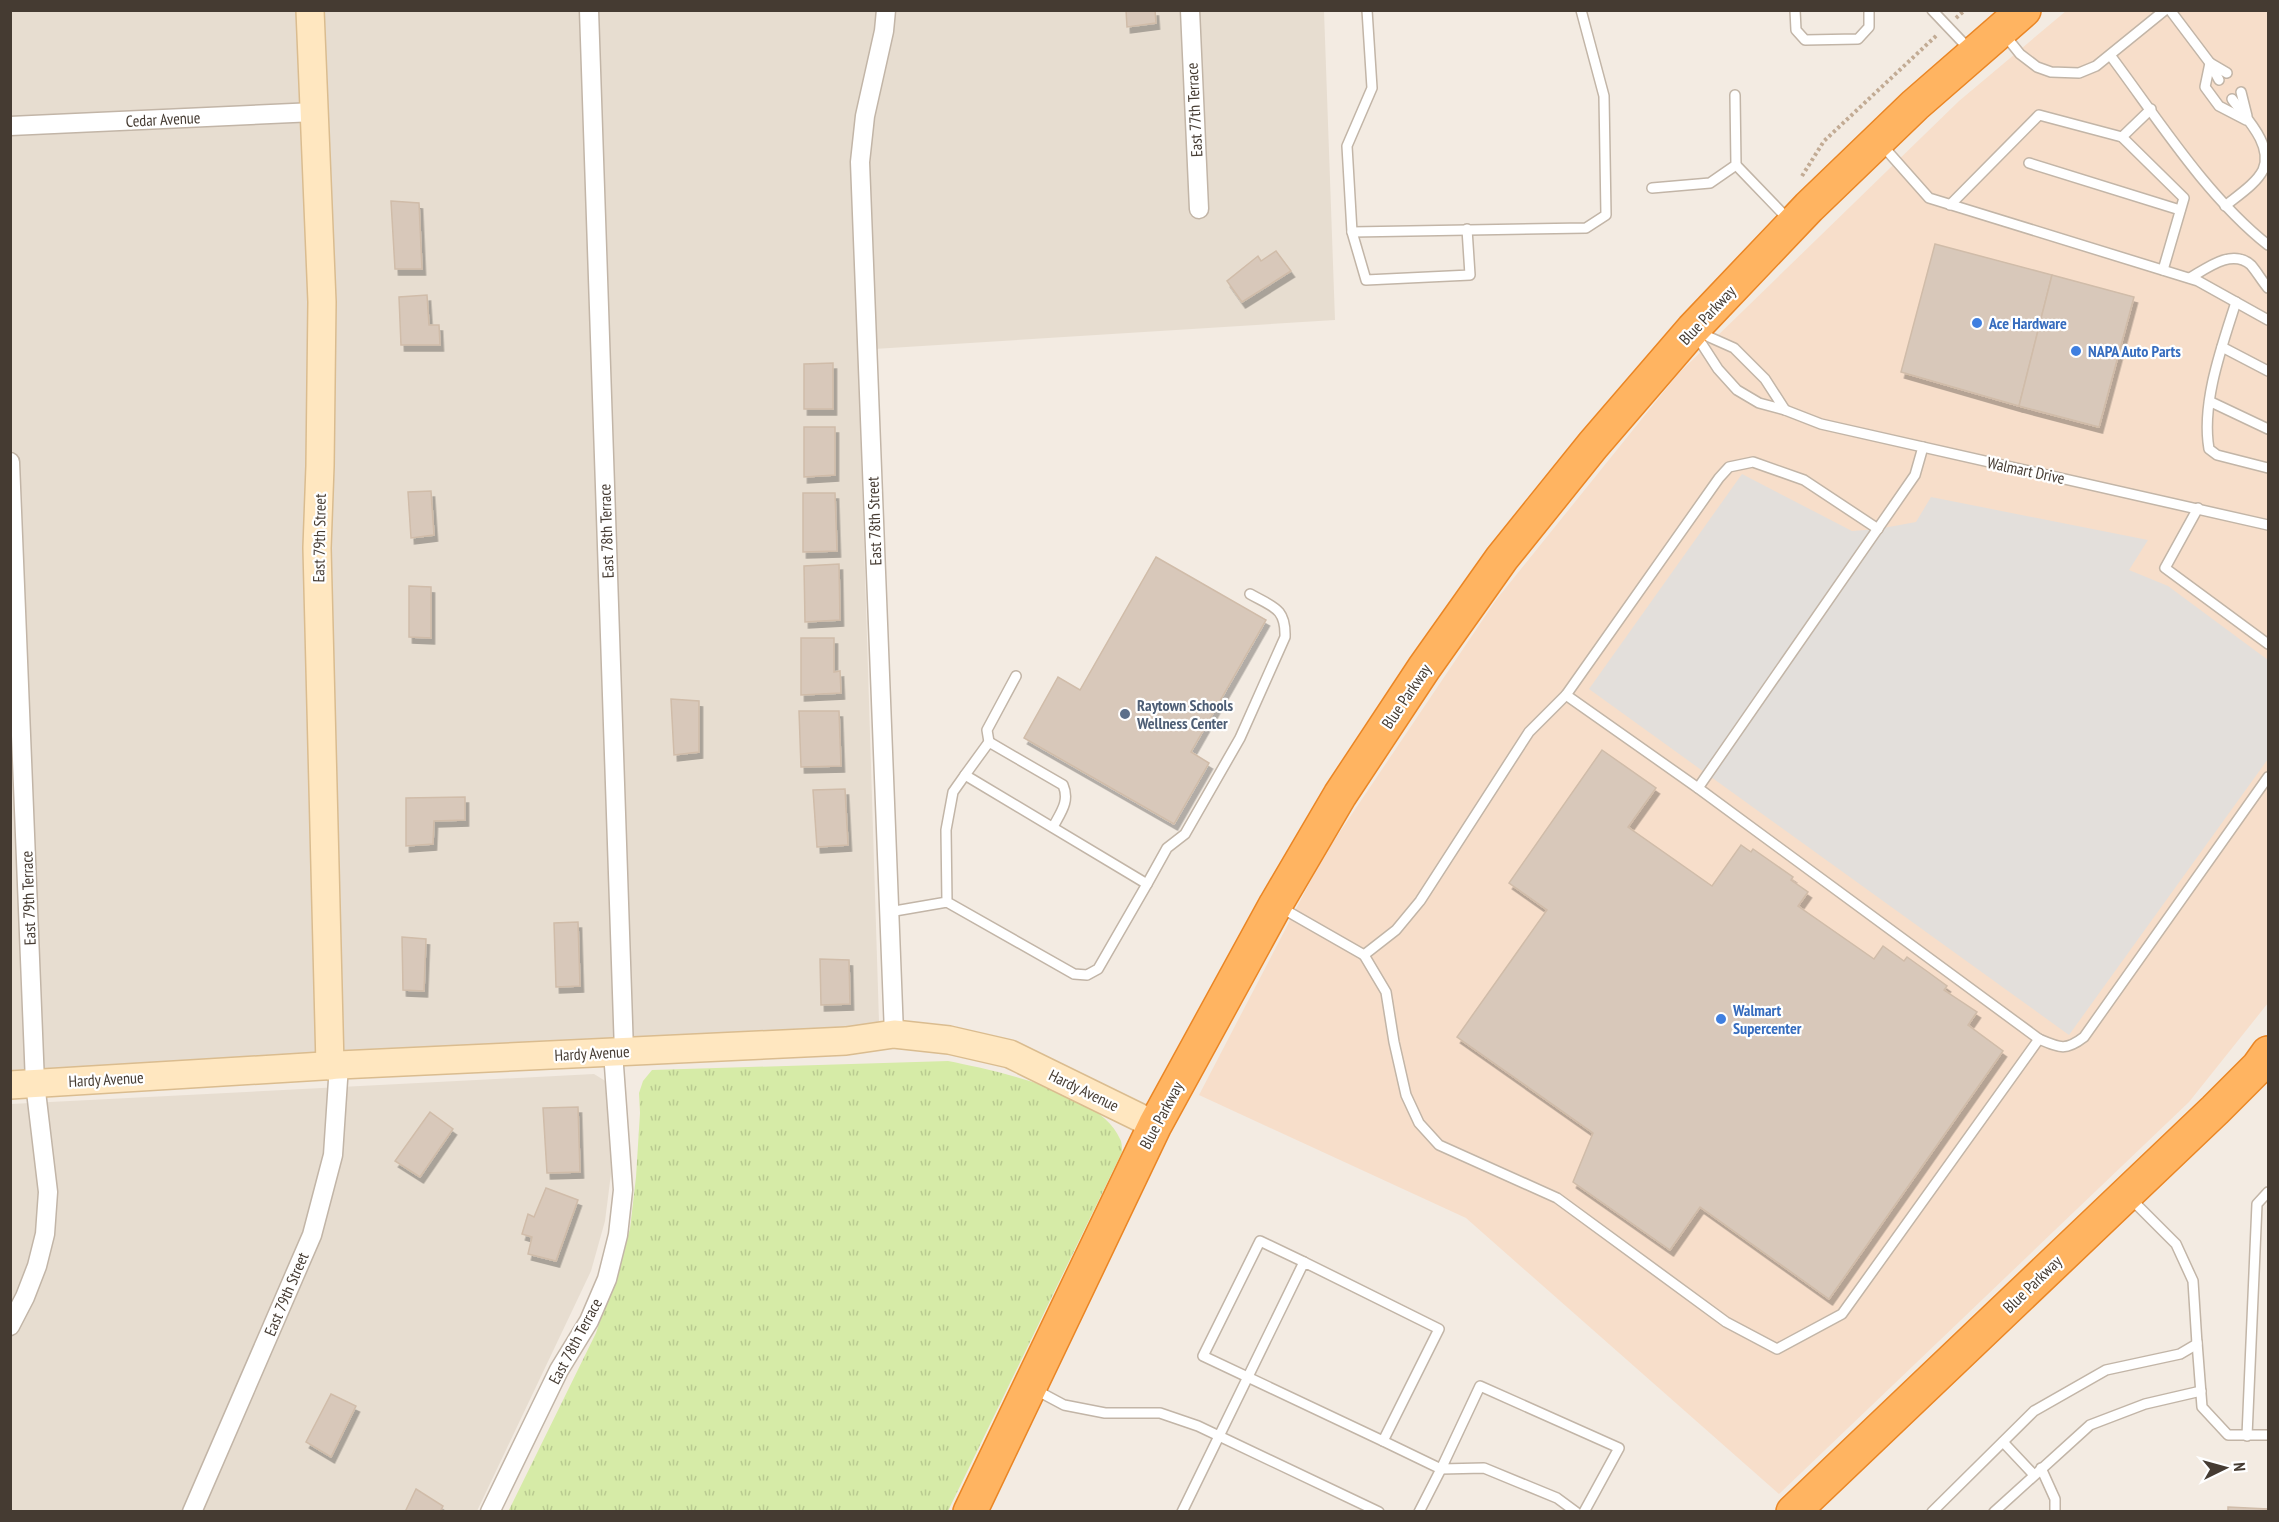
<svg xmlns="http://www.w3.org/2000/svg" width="2279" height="1522" font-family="'PT Sans Narrow',sans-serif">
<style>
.residential{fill:#e7ddd0}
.commercial{fill:#f7deca}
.grass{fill:url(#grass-tufts)}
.parking{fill:#e3dfdb}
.building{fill:#d8c8ba;stroke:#d0bca9;stroke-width:1.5;filter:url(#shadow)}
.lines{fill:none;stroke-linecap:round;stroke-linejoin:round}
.lane-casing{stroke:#c2b5a7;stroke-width:12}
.street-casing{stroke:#c2b5a7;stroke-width:21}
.secondary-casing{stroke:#dabc8f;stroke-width:30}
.highway-casing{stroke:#ea8625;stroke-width:36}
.path{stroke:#c2ab94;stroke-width:4;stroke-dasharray:3 3;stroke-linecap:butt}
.lane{stroke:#fff;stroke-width:9}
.street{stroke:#fff;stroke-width:18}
.secondary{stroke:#ffe7c0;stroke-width:27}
.highway{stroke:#ffb461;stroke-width:33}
.shop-dot{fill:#3f7fe0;stroke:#fff;stroke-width:2}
.service-dot{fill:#5c6f8a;stroke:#fff;stroke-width:2}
.labels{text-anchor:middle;stroke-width:4.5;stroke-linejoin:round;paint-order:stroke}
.street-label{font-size:16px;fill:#453b32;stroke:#fff}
.shop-label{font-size:16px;font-weight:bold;fill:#366cbe;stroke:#fff;text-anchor:start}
.service-label{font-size:16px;font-weight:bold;fill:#4e5e75;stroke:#fff;text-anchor:start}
</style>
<defs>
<pattern id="grass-tufts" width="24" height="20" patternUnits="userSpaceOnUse" patternTransform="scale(1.5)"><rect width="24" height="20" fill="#d6eba7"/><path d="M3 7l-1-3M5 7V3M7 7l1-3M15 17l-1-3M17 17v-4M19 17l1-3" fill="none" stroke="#b9ca90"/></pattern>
<filter id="shadow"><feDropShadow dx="3.5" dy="6" stdDeviation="0" flood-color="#0004"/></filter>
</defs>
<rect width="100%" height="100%" fill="#f3ebe2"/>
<g class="residential">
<polygon points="11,11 1324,11 1335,320 858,350 879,1022 872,1029 11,1078"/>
<polygon points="594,1074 607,1082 612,1166 605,1221 591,1271 477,1511 11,1512 11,1104"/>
</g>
<polygon class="commercial" points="2066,11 2268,11 2268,1003 2189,1102 1779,1494 1466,1218 1199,1095 1323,857 1496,600 1678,374 1959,101"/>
<path class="grass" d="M948 1061C993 1070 1101 1092 1120 1139 1122 1142 1122 1148 1122 1152L948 1511 508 1512 596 1333 630 1229 636 1177 640 1113 639 1093 643 1081 652 1070Z"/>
<polygon class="parking" points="1742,474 1852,531 1878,529 1916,522 1931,497 2148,540 2129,570 2168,586 2268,660 2268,759 2069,1035 1589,689"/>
<g class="building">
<polygon points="1126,10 1155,10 1156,23 1127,27"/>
<polygon points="391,201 419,203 422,269 395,269"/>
<polygon points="1935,244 2052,275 2019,406 1901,372"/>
<polygon points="1276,251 1291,271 1242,302 1227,281 1258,256 1261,261"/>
<polygon points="2052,275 2134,297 2099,427 2019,406"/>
<polygon points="427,295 429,325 439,325 440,345 401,345 399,297"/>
<polygon points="833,363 833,409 804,409 804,364"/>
<polygon points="804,427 835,427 835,475 804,477"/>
<polygon points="431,491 434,535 411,538 408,492"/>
<polygon points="803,493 835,493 837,551 803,552"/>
<polygon points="1156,557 1266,620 1191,752 1209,763 1174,824 1024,738 1058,677 1080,690"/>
<polygon points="839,564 840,620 805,622 804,566"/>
<polygon points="409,586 431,587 431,638 409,637"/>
<polygon points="801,638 834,638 834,672 840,671 841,693 801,695"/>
<polygon points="671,699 699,701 699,752 674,755"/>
<polygon points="799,711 839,711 841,766 801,767"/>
<polygon points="1602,750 1656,788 1628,827 1712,886 1741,845 1751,852 1753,849 1793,877 1791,880 1808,892 1798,906 1874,959 1883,946 1904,961 1907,957 1928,972 1947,986 1944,990 1977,1012 1968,1025 2003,1051 1829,1299 1700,1207 1670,1250 1573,1182 1593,1133 1457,1037 1547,910 1509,883"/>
<polygon points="845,789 848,845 817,847 813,790"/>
<polygon points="465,797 465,820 434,821 433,844 406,846 406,798"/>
<polygon points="578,922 580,986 556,987 554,923"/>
<polygon points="402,937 426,939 424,991 403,990"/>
<polygon points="820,959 849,960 850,1004 821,1005"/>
<polygon points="578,1107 580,1172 547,1173 543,1108"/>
<polygon points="430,1112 453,1129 420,1177 395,1161"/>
<polygon points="546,1188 578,1200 556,1261 528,1254 532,1237 522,1234 528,1214 534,1217"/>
<polygon points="331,1394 356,1406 331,1457 306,1442"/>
<polygon points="416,1489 443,1506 440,1512 405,1512"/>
<polygon points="2228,1507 2268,1509 2268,1512 2228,1512"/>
</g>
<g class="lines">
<g class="lane-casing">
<g id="lane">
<polyline points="1367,10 1372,88 1347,146 1352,232 1366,280 1470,275 1467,229"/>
<polyline points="1795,10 1796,30 1805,40 1858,39 1869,27 1869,10"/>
<polyline points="1932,10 1970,50"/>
<polyline points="2170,10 2210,63 2219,80"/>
<polyline points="2004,34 2020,54 2037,67 2051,72 2079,73 2096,66 2165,10"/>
<path d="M2110 55C2158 119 2206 196 2268 245"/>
<polyline points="2210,63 2205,87 2219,106 2246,120"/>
<polyline points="2210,63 2227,73"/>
<polyline points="2241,92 2247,116"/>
<polyline points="2122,137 2151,109"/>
<polyline points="1882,145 1929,198 2198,281 2268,320"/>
<polyline points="2029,163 2180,210"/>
<polyline points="1736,165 1788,219"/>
<polyline points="1652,188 1710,183 1736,165 1735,95"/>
<polyline points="1950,205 2039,115 2122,137 2184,198 2163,270"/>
<path d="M2225 206C2237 196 2256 184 2263 170 2274 145 2245 117 2232 99"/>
<polyline points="1352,232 1586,228 1606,215 1604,96 1581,10"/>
<path d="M2190 278C2207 268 2232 248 2251 265 2257 272 2262 281 2268 288"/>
<path d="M2236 302C2222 346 2201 403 2209 449L2217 455 2268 468"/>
<polyline points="1698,332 1734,348 1765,379 1785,410"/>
<polyline points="1696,335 1718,369 1737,390 1759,403 1785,410 1821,424 2268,525"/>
<polyline points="2222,347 2268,371"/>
<polyline points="2211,402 2268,429"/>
<polyline points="2198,508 2165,568 2268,644"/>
<path d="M1566 695 1698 788 2039 1039C2060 1048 2066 1051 2084 1037L2268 777"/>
<polyline points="989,742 987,730 1016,676"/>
<path d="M965 775 989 742 1063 785C1070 801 1061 812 1053 827"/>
<polyline points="1698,788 1915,475 1923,447"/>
<path d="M1147 884 1167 848 1185 834 1240 738 1285 637C1286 608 1273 607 1250 594"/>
<polyline points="1280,907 1364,955 1396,930 1420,901 1529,732 1566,695 1719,478 1729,467 1753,462 1804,480 1878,529"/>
<polyline points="889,912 947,902 946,830 953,792 965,775 1147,884 1098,969 1087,975 1074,974 947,902"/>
<polyline points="1364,955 1386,992 1394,1042 1406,1095 1419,1123 1439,1145 1557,1198 1726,1322 1777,1349 1842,1314 2039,1039"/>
<polyline points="1304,1262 1260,1241 1203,1356 1383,1441"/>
<polyline points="2197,1342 2202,1407 2228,1435 2268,1435"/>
<polyline points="1034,1389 1064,1405 1105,1413 1160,1413 1198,1426 1379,1512"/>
<polyline points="2247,1436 2257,1204 2268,1192"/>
<polyline points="2003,1442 2034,1475"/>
<polyline points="2041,1468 2055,1499 2055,1512"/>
<polyline points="1182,1512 1304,1262 1439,1329 1383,1441 1441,1469 1419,1512"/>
<polyline points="1576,1512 1557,1498 1484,1468 1441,1469 1480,1386 1619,1448 1584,1512"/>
<polyline points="1932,1512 2034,1411 2106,1370 2180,1354 2197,1344 2193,1281 2176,1244 2130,1198"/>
<polyline points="1994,1512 2090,1425 2145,1404 2201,1391"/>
</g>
</g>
<g class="street-casing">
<g id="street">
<polyline points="589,10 624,1052"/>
<polyline points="886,10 884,31 865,116 860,162 894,1034"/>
<polyline points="1190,10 1199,209"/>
<polyline points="10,126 315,112"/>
<polyline points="10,462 35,1083 48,1192 45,1234 37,1266 25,1297 10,1326"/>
<polyline points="192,1512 312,1235 333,1155 339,1065"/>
<polyline points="490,1512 559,1370 589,1321 607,1279 618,1235 623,1190 613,1052"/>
</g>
</g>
<g class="secondary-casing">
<g id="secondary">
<polyline points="310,10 322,302 320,466 317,548 330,1066"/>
<polyline points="10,1085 339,1065 846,1041 894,1034 949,1040 1010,1054 1155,1125"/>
</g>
</g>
<g class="highway-casing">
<g id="highway">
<polyline points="970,1512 1155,1125 1276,904 1340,795 1424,668 1502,558 1593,445 1693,329 1809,207 1915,105 2024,10"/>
<polyline points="1793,1512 2215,1110 2258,1067 2268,1053"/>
</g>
</g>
<g class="path">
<polyline points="1956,18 1965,10"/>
<polyline points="1802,176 1824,141 1937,35"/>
</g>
<use href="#lane" class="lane"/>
<use href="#street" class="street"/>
<use href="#secondary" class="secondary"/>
<use href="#highway" class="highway"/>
</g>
<g class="shop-dot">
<circle cx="1977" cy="323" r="6"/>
<circle cx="2076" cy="351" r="6"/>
<circle cx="1721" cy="1019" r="6"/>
</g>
<circle class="service-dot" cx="1125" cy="714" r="6"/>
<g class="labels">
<g class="street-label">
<text transform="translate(1194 110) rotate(-93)" y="6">East 77th Terrace</text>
<text transform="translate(163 119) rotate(-3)" y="6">Cedar Avenue</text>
<text transform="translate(1707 315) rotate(-47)" y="6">Blue Parkway</text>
<text transform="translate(2026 470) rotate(12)" y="6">Walmart Drive</text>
<text transform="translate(874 521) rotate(-92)" y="6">East 78th Street</text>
<text transform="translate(606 531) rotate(-92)" y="6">East 78th Terrace</text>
<text transform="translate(319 538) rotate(-89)" y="6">East 79th Street</text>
<text transform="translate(1406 696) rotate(-56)" y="6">Blue Parkway</text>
<text transform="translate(28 898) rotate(-92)" y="6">East 79th Terrace</text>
<text transform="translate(592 1053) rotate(-3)" y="6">Hardy Avenue</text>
<text transform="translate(106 1079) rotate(-3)" y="6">Hardy Avenue</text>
<text transform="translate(1084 1090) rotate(26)" y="6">Hardy Avenue</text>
<text transform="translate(1161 1115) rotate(-62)" y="6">Blue Parkway</text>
<text transform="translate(2032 1284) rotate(-44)" y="6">Blue Parkway</text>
<text transform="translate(286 1294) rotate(-67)" y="6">East 79th Street</text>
<text transform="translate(575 1341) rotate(-62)" y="6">East 78th Terrace</text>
</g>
<g class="shop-label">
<text x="1989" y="329">Ace Hardware</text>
<text x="2088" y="357">NAPA Auto Parts</text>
<text x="1733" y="1016">Walmart<tspan x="1733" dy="18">Supercenter</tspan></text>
</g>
<g class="service-label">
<text x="1137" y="711">Raytown Schools<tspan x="1137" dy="18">Wellness Center</tspan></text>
</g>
</g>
<rect width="2279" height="1522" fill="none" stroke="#453b32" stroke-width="24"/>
<g transform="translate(2225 1468) rotate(85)" stroke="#ffffff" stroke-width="4.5" paint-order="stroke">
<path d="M0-4.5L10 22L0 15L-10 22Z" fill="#453b32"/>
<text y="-9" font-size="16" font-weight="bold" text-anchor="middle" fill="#453b32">N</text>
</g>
</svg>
